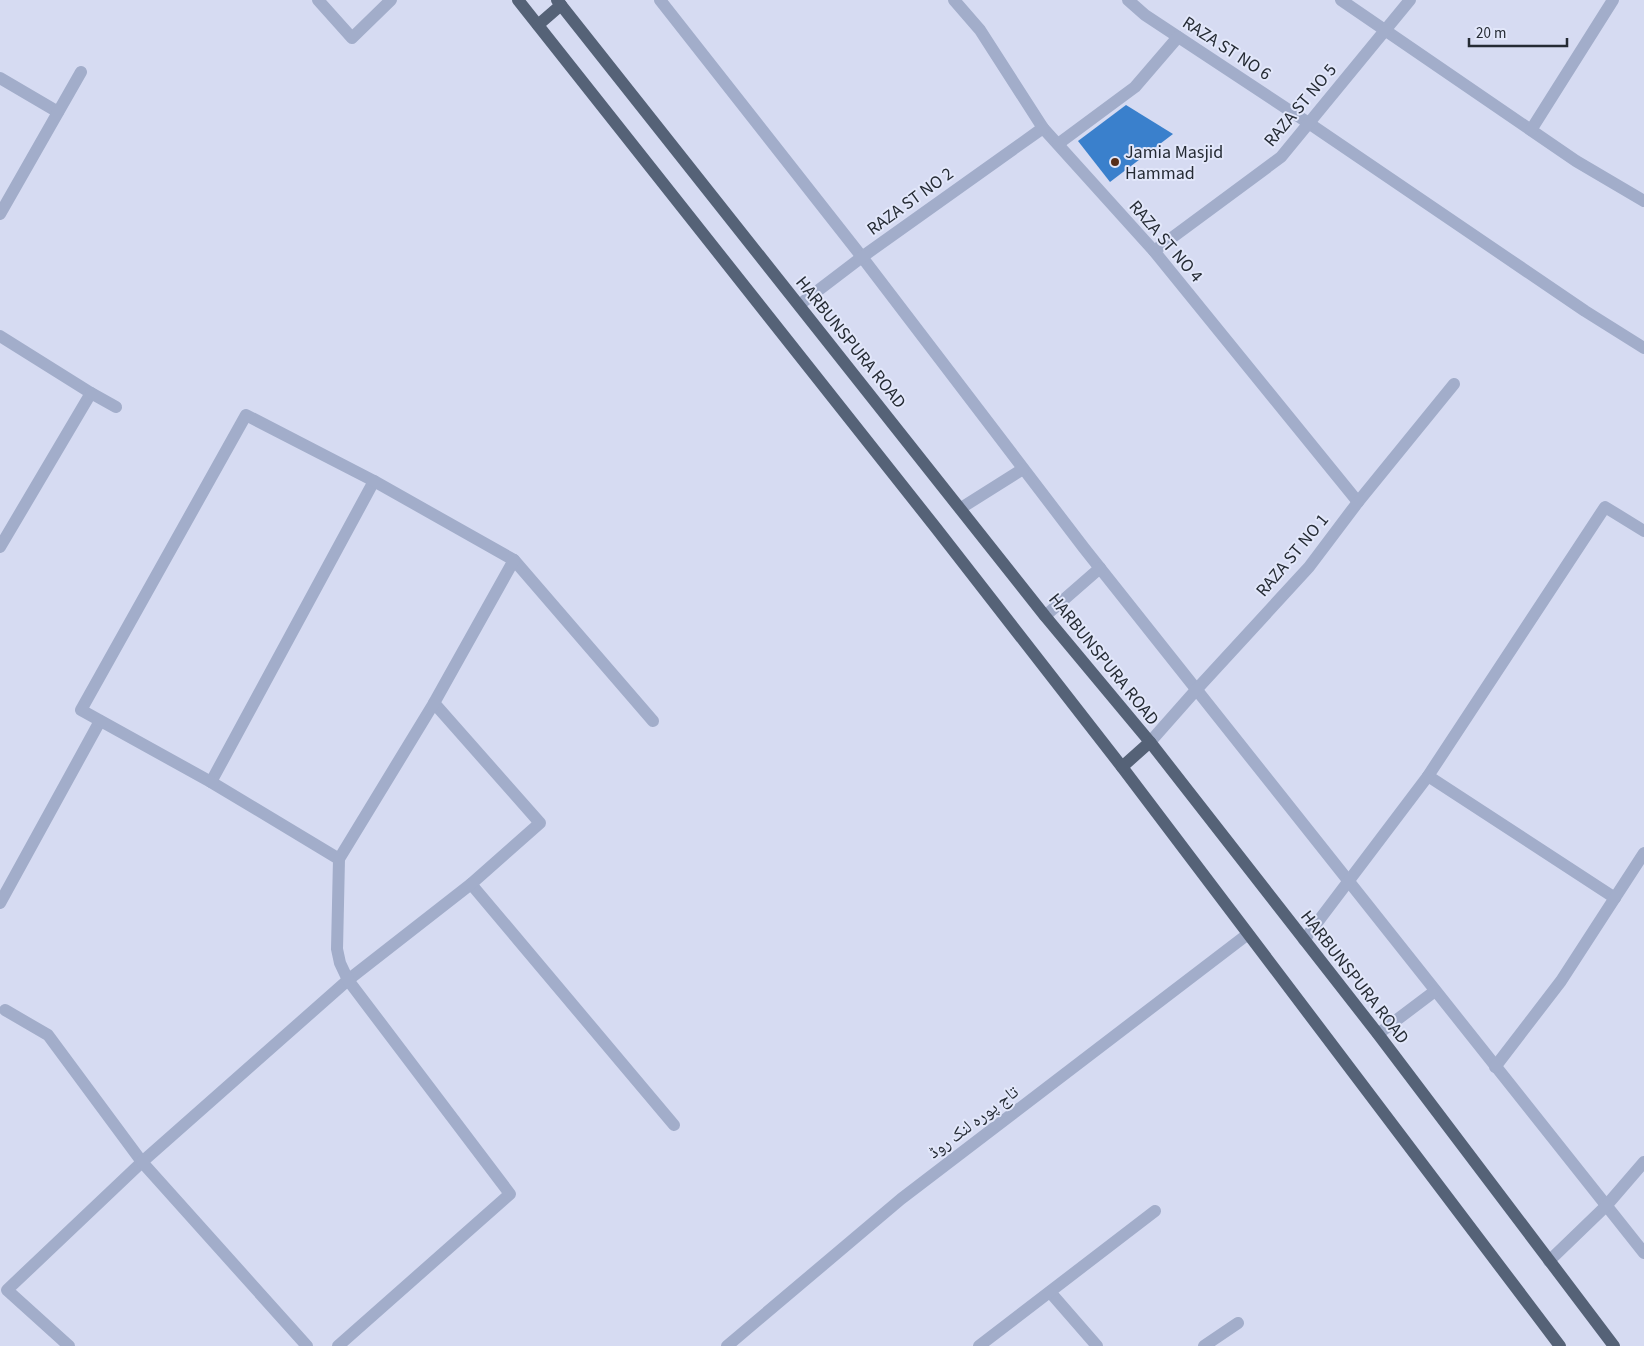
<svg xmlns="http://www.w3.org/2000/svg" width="1644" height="1346" font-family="'Source Sans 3','Noto Naskh Arabic',sans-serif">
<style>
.building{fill:#3a80cc}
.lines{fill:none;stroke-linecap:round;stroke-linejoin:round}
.minor{stroke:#a2adca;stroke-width:12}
.major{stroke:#556277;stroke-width:12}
.poi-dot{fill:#572e19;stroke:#e2e7fa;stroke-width:2}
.labels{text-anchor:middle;stroke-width:4;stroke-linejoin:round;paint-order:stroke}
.street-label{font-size:18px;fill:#252b34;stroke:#e2e7fa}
.poi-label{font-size:18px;fill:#252b34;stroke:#e2e7fa;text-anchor:start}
</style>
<rect width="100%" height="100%" fill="#d6dbf2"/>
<polygon class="building" points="1126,105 1173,134 1110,182 1078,141"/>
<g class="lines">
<g class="minor">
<polyline points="318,0 352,38 391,0"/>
<polyline points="660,0 862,257 1084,548 1644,1253"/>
<polyline points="954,0 980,30 1043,128 1154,251 1358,502"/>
<polyline points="1128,0 1145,15 1310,124 1585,311 1644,348"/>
<polyline points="1341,0 1576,161 1644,201"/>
<polyline points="0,78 58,112"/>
<polyline points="1531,130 1613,0"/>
<polyline points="1058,144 1135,87 1178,37"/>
<polyline points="0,214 81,72"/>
<polyline points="1154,251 1281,157 1410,0"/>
<polyline points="799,305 862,257 1043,128"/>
<polyline points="0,336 91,393 0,547"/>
<polyline points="91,393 116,407"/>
<polyline points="961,508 1023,469"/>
<polyline points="514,560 653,721"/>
<polyline points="1045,616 1100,568"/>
<polyline points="1150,742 1196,690 1309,567 1358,502 1454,384"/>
<polyline points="1428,776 1615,898"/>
<polyline points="211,782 374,481"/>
<polyline points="471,884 674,1125"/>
<polyline points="0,903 100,721"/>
<polyline points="1304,940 1428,776 1605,507 1644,531"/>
<polyline points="5,1010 48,1035 142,1162 7,1290 69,1346"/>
<polyline points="1378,1034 1435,991"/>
<polyline points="1495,1067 1561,981 1644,853"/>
<polyline points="1549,1261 1606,1206 1644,1162"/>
<polyline points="1050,1292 1097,1346"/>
<polyline points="307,1346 142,1162 348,980 471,884 540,823 434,703"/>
<polyline points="338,1346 510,1194 348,980 340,963 337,949 339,859 434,703 514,560 374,481 246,415 81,710 211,782 339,859"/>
<polyline points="727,1346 901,1199 1248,934"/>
<polyline points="979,1346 1155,1211"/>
<polyline points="1204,1346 1238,1323"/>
</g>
<g class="major">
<polyline points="518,0 936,528 1122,767 1560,1346"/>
<polyline points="557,0 1045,616 1150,742 1378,1034 1614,1346"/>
<polyline points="538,25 561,5"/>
<polyline points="1122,767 1150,742"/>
</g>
</g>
<circle class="poi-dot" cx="1115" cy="162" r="5"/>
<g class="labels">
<g class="street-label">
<text transform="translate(1227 48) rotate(33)" y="6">RAZA ST NO 6</text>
<text transform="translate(1300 105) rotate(-50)" y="6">RAZA ST NO 5</text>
<text transform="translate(910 201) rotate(-36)" y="6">RAZA ST NO 2</text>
<text transform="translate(1166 241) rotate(49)" y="6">RAZA ST NO 4</text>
<text transform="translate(851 342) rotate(51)" y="6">HARBUNSPURA ROAD</text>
<text transform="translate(1292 555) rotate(-50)" y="6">RAZA ST NO 1</text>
<text transform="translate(1104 659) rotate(51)" y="6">HARBUNSPURA ROAD</text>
<text transform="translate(1355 977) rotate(52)" y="6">HARBUNSPURA ROAD</text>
<text transform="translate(973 1122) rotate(-37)" y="6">تاج پورہ لنک روڈ</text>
</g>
<g class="poi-label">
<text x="1125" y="158">Jamia Masjid<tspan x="1125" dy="21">Hammad</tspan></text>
</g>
</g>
<path d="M1469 38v8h98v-8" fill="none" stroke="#252b34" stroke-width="2.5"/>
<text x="1476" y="38" font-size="15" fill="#252b34" stroke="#e2e7fa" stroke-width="4" paint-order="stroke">20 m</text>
</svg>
